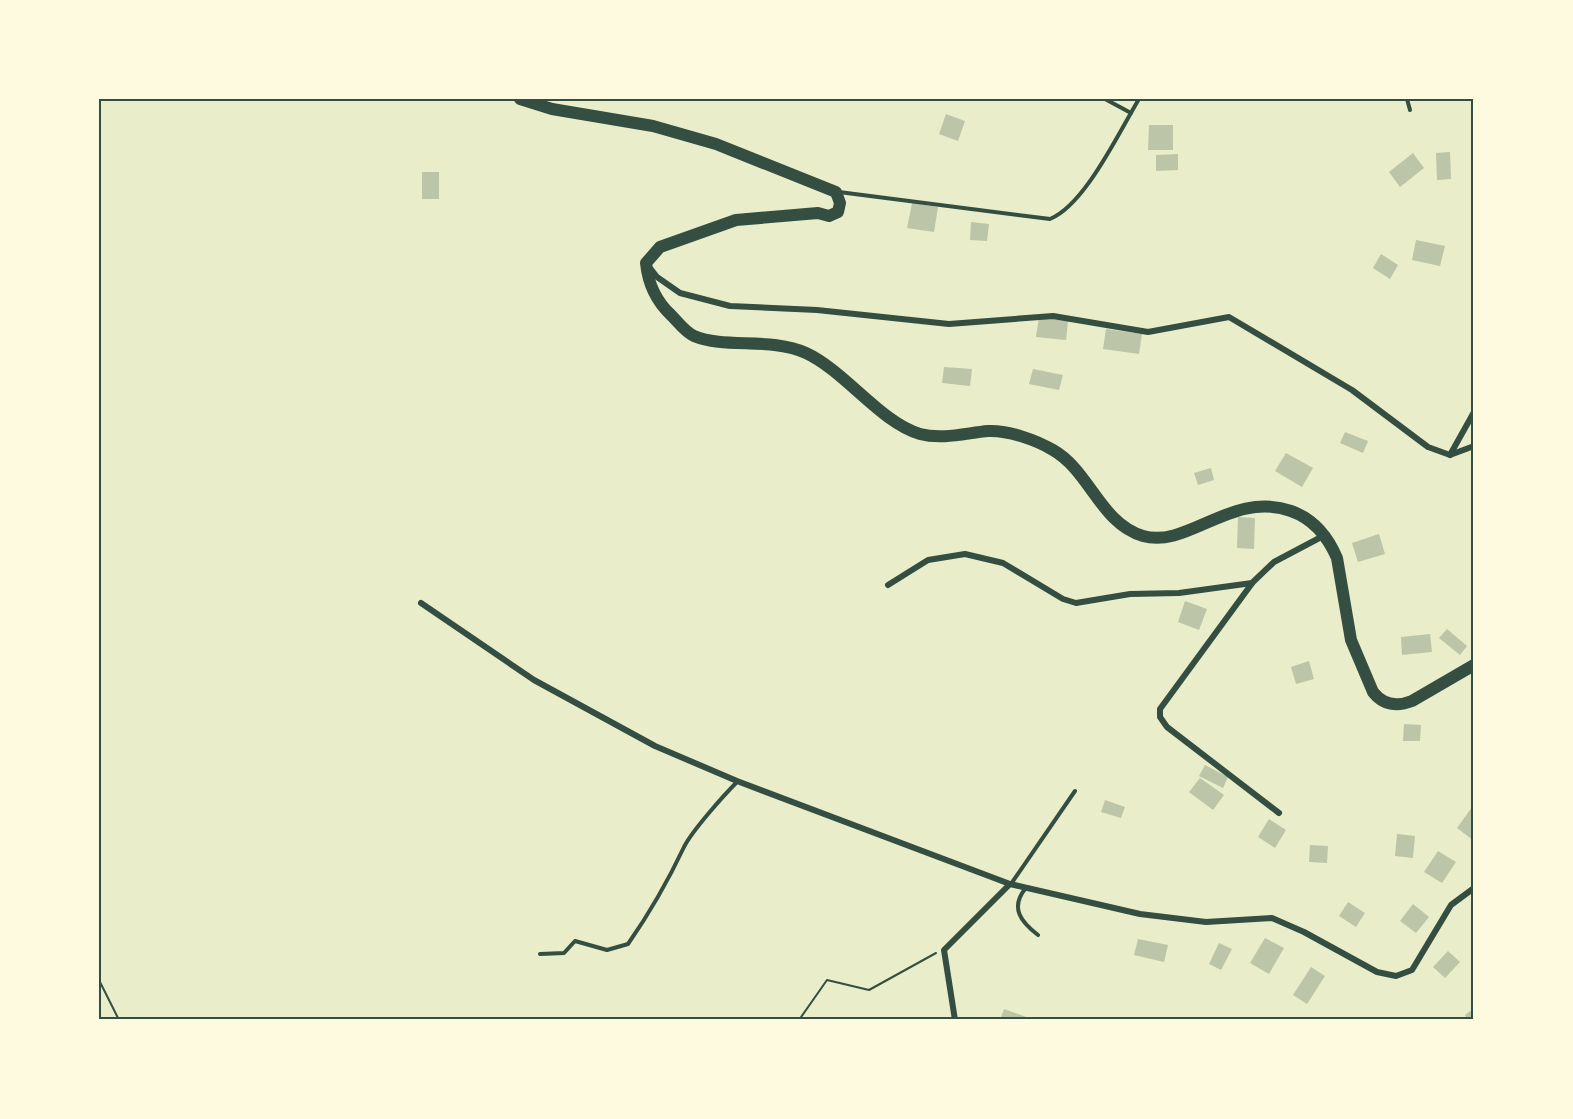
<svg xmlns="http://www.w3.org/2000/svg" width="1573" height="1119" font-family="'Open Sans',sans-serif">
<style>
.building{fill:#bcc5a7}
.lines{fill:none;stroke-linecap:round;stroke-linejoin:round}
.path{stroke:#344e41;stroke-width:2}
.service{stroke:#344e41;stroke-width:4}
.minor{stroke:#344e41;stroke-width:6}
.primary{stroke:#344e41;stroke-width:12}
.neatline{fill:none;stroke:#344e41;stroke-width:2}
</style>
<rect width="100%" height="100%" fill="#e9edc9"/>
<g class="building">
<polygon points="946,114 965,121 958,141 939,134"/>
<polygon points="1149,125 1173,125 1173,150 1148,150"/>
<polygon points="1450,152 1451,179 1437,180 1436,153"/>
<polygon points="1413,153 1424,168 1400,187 1389,172"/>
<polygon points="1178,154 1178,170 1156,171 1156,155"/>
<rect x="422" y="172" width="17" height="27"/>
<polygon points="912,203 938,207 934,232 907,228"/>
<polygon points="971,222 989,224 987,241 970,240"/>
<polygon points="1416,240 1445,246 1440,266 1412,260"/>
<polygon points="1381,254 1398,265 1390,279 1373,268"/>
<polygon points="1039,317 1068,321 1066,340 1036,337"/>
<polygon points="1106,329 1142,334 1139,354 1103,349"/>
<polygon points="944,367 972,369 970,386 942,383"/>
<polygon points="1033,369 1063,375 1059,390 1029,384"/>
<polygon points="1345,432 1368,441 1363,453 1340,443"/>
<polygon points="1286,453 1313,468 1302,487 1275,471"/>
<polygon points="1211,468 1214,480 1198,485 1194,473"/>
<polygon points="1238,517 1255,518 1254,549 1237,548"/>
<polygon points="1379,534 1385,554 1358,562 1352,543"/>
<polygon points="1185,601 1207,609 1199,630 1178,622"/>
<polygon points="1447,629 1467,646 1460,655 1439,638"/>
<polygon points="1430,634 1432,652 1402,655 1401,637"/>
<polygon points="1309,661 1314,679 1296,684 1291,667"/>
<polygon points="1404,724 1421,725 1420,741 1403,741"/>
<polygon points="1205,765 1228,777 1223,788 1199,776"/>
<polygon points="1200,778 1224,795 1213,810 1189,792"/>
<polygon points="1105,800 1125,807 1121,818 1101,812"/>
<polygon points="1472,807 1474,808 1474,841 1457,828"/>
<polygon points="1269,819 1286,830 1275,848 1258,837"/>
<polygon points="1397,834 1415,836 1413,858 1395,856"/>
<polygon points="1310,845 1328,846 1327,863 1309,862"/>
<polygon points="1438,851 1456,862 1442,883 1424,872"/>
<polygon points="1348,902 1365,913 1356,927 1339,916"/>
<polygon points="1413,904 1429,917 1416,933 1400,921"/>
<polygon points="1265,938 1284,948 1269,974 1250,963"/>
<polygon points="1138,939 1168,945 1164,962 1134,955"/>
<polygon points="1219,943 1232,949 1221,970 1209,964"/>
<polygon points="1448,951 1460,962 1445,978 1433,967"/>
<polygon points="1311,967 1325,976 1307,1004 1293,995"/>
<polygon points="1474,1008 1474,1020 1468,1020 1465,1015"/>
<polygon points="1004,1009 1029,1018 1028,1020 1000,1020"/>
</g>
<g class="lines">
<g class="path">
<polyline points="99,980 119,1020"/>
<polyline points="799,1020 827,980 869,990 936,953"/>
</g>
<g class="service">
<polyline points="1105,99 1131,113"/>
<polyline points="1407,99 1410,110"/>
<path d="M839 192 1050 219C1085 205 1119 132 1139 99"/>
<polyline points="1011,884 1075,791"/>
<path d="M1025 889C1010 908 1021 922 1038 935"/>
<path d="M540 954 564 953 575 941 607 950 628 944C651 911 667 883 684 847 692 831 723 796 737 782"/>
</g>
<g class="minor">
<polyline points="650,268 657,277 680,293 730,306 817,310 949,324 1053,316 1148,332 1229,317 1352,390 1428,447 1450,455 1474,446"/>
<polyline points="1450,455 1474,412"/>
<polyline points="888,585 928,560 965,554 1003,563 1063,599 1076,603 1130,594 1179,593 1252,583"/>
<polyline points="421,603 534,680 655,746 737,781 1010,884"/>
<polyline points="1279,813 1167,727 1160,717 1160,709 1253,582 1274,562 1325,535"/>
<polyline points="955,1020 944,950 1010,884 1140,914 1206,922 1272,918 1304,932 1377,972 1396,976 1412,970 1451,905 1474,888"/>
</g>
<path class="primary" d="M520 99 552 109 653 126 716 144 836 192 840 203 838 212 829 216 818 213 736 220 660 247 646 263C648 283 656 301 671 315 678 322 685 332 694 336 725 349 771 337 806 353 845 371 881 423 920 434 942 440 966 433 988 431 1008 430 1036 440 1053 450 1090 471 1100 523 1143 536 1188 549 1232 490 1291 511 1314 519 1328 537 1337 558L1351 640 1373 692C1383 705 1397 707 1412 701L1474 665"/>
</g>
<rect width="1573" height="1119" fill="none" stroke="#fefae0" stroke-width="201"/>
<rect x="100" y="100" width="1372" height="918" class="neatline"/>
</svg>
